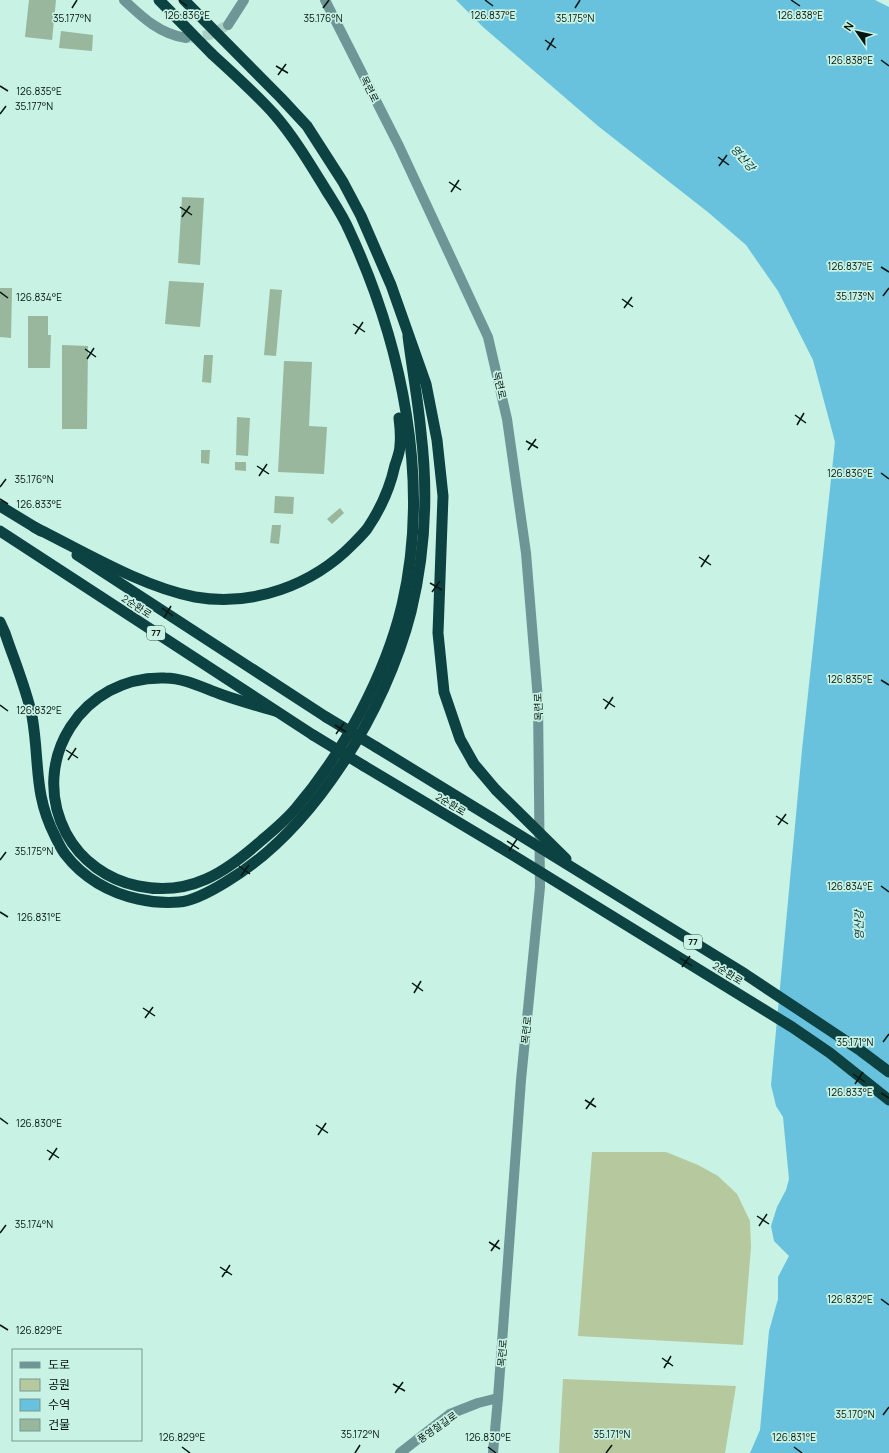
<svg xmlns="http://www.w3.org/2000/svg" width="889" height="1453" font-family="Manrope,'Noto Sans KR',sans-serif">
<style>
.green{fill:#b6c89d}
.water{fill:#68c2de}
.building{fill:#98b79d}
.lines{fill:none;stroke-linecap:round;stroke-linejoin:round}
.minor-tunnel{stroke:#aad1c4;stroke-width:10;stroke-dasharray:10 5;stroke-linecap:butt}
.minor{stroke:#6f9697;stroke-width:10}
.tertiary{stroke:#6f9697;stroke-width:10}
.trunk{stroke:#0d4243;stroke-width:11}
.trunk-bridge{stroke:#0d4243;stroke-width:11}
.ticks{fill:none;stroke:#051510;stroke-width:1.5}
.labels{text-anchor:middle;stroke-width:3.5;stroke-linejoin:round;paint-order:stroke}
.shield{fill:#c7f2e4;stroke:#3f5750;stroke-width:1}
.shield-label{font-size:9px;font-weight:bold;fill:#051510}
.street-label{font-size:10px;fill:#051510;stroke:#c7f2e4}
.water-label{font-size:11px;font-style:italic;fill:#07333f;stroke:#c7f2e4}
.ticks-label{font-size:10px;text-anchor:middle;fill:#051510;stroke:#c7f2e4;stroke-width:3.5;stroke-linejoin:round;paint-order:stroke}
</style>
<rect width="100%" height="100%" fill="#c7f2e4"/>
<g class="green">
<polygon points="592,1152 666,1152 698,1165 718,1176 737,1194 750,1221 751,1247 743,1345 578,1336"/>
<polygon points="563,1379 736,1386 725,1453 559,1453"/>
</g>
<polygon class="water" points="456,0 875,0 889,7 889,1453 750,1453 760,1430 769,1331 778,1299 778,1277 789,1256 774,1241 771,1226 777,1207 786,1190 789,1179 783,1117 776,1106 771,1085 772,1074 802,750 835,442 813,360 778,291 746,245 709,213 598,126 483,27"/>
<g class="building">
<polygon points="29,0 56,0 52,40 25,37"/>
<polygon points="61,31 93,35 92,51 59,48"/>
<polygon points="182,197 204,198 200,265 178,263"/>
<polygon points="169,281 204,283 200,327 165,324"/>
<polygon points="0,288 12,288 11,338 0,337"/>
<polygon points="270,289 282,290 276,356 264,355"/>
<polygon points="28,316 48,316 48,335 51,335 50,368 28,368"/>
<polygon points="62,345 88,346 87,429 62,429"/>
<polygon points="204,355 213,355 211,383 202,382"/>
<polygon points="284,361 312,362 309,426 327,427 324,474 278,472"/>
<polygon points="237,417 250,418 248,456 236,455"/>
<polygon points="201,450 210,450 209,464 201,463"/>
<polygon points="235,462 246,462 246,471 235,470"/>
<polygon points="275,496 294,497 293,514 274,513"/>
<polygon points="340,508 344,513 332,524 327,519"/>
<polygon points="272,525 281,525 279,544 270,543"/>
</g>
<g class="lines">
<polyline class="minor-tunnel" points="188,38 209,35 228,25"/>
<g class="minor">
<path d="M124 0C143 18 160 34 186 38"/>
<polyline points="228,25 244,0"/>
<polyline points="400,1453 450,1414 478,1403 498,1398"/>
</g>
<polyline class="tertiary" points="325,0 399,146 488,337 507,419 526,553 538,700 540,887 521,1080 498,1398 493,1453"/>
<g class="trunk">
<path d="M159 0C177 18 195 37 213 55 234 74 255 93 274 114 294 137 310 164 326 190 334 203 343 216 349 230 402 344 431 481 402 605 385 676 343 753 296 808 286 820 274 830 262 840 226 872 190 897 138 886 108 880 81 861 66 833 28 760 83 675 165 678 185 678 205 689 223 695 240 701 258 706 275 711"/>
<polyline points="184,0 281,98 307,126 343,182 361,216 391,285 426,384 437,440 443,496 438,633 444,692 460,739 474,764 496,790"/>
<polyline points="0,506 41,531"/>
<path d="M34 527C83 551 142 587 195 597 253 607 313 585 353 544 358 539 363 534 367 529 380 510 390 488 395 465 397 459 400 452 400 445 401 436 400 426 399 418"/>
<polyline points="0,531 313,735"/>
<polyline points="77,555 326,717"/>
<path d="M0 622 5 633C14 660 26 688 32 716 40 761 33 793 55 836 58 842 61 849 65 854 83 878 110 893 138 899 151 902 166 903 179 902 194 901 213 890 226 882 314 830 386 710 411 612 425 554 428 491 421 433 418 400 412 368 408 336"/>
<polyline points="376,747 492,818"/>
<polyline points="364,766 498,846"/>
</g>
<g class="trunk-bridge">
<polyline points="326,717 376,747"/>
<polyline points="313,735 364,766"/>
<polyline points="496,790 566,859"/>
<polyline points="492,818 745,974 861,1051 889,1072"/>
<polyline points="498,846 792,1027 830,1053 889,1100"/>
</g>
</g>
<path class="ticks" d="M179 0 187 6M485 0 493 6M791 0 800 6M72 8 77 0M323 8 329 0M575 8 580 0M545 40 556 48M547 50 554 38M881 60 889 66M276 66 288 73M278 75 286 64M0 86 8 91M0 114 6 106M718 157 729 165M719 166 727 155M449 182 461 190M451 192 459 180M180 207 192 215M182 217 190 206M881 267 889 272M0 292 8 298M883 296 889 288M622 299 633 307M624 308 632 297M353 324 365 332M355 334 363 322M85 349 96 357M87 359 94 348M795 415 806 423M797 425 804 413M526 441 538 448M528 450 536 439M257 466 269 474M881 473 889 479M259 476 267 464M0 487 6 479M0 499 8 504M699 557 711 565M701 567 709 555M430 583 442 590M432 592 440 581M162 608 173 616M164 618 171 606M881 680 889 685M603 699 615 707M0 705 8 711M605 709 613 697M335 725 346 732M336 734 344 723M66 750 78 758M68 760 76 748M776 816 788 824M778 825 786 814M507 841 519 849M509 851 517 839M0 860 6 852M239 866 250 874M241 876 249 865M881 886 889 892M0 912 8 917M680 958 692 966M682 967 690 956M412 983 423 991M414 993 421 981M143 1008 155 1016M145 1018 153 1007M883 1042 889 1034M853 1074 865 1082M855 1084 863 1072M881 1093 889 1098M585 1100 596 1107M586 1109 594 1098M0 1118 8 1124M316 1125 328 1133M318 1135 326 1123M47 1150 59 1158M49 1160 57 1148M757 1216 769 1224M759 1226 767 1214M0 1233 6 1225M489 1242 500 1249M491 1251 499 1240M220 1267 232 1275M222 1277 230 1265M881 1299 889 1305M0 1325 8 1330M662 1358 673 1366M664 1368 671 1356M393 1384 405 1391M395 1393 403 1382M883 1415 889 1407M182 1447 190 1453M488 1447 496 1453M794 1447 802 1453M355 1453 360 1445M606 1453 612 1445"/>
<g class="labels">
<g class="shield">
<rect x="147" y="626" width="18" height="14" rx="3"/>
<rect x="684" y="935" width="18" height="14" rx="3"/>
</g>
<g class="shield-label">
<text x="156" y="636">77</text>
<text x="693" y="945">77</text>
</g>
<g class="street-label">
<text transform="translate(370 89) rotate(63)" y="4">목련로</text>
<text transform="translate(500 385) rotate(77)" y="4">목련로</text>
<text transform="translate(137 606) rotate(33)" y="4">2순환로</text>
<text transform="translate(538 707) rotate(-92)" y="4">목련로</text>
<text transform="translate(451 804) rotate(31)" y="4">2순환로</text>
<text transform="translate(728 973) rotate(32)" y="4">2순환로</text>
<text transform="translate(526 1030) rotate(-84)" y="4">목련로</text>
<text transform="translate(502 1353) rotate(-86)" y="4">목련로</text>
<text transform="translate(437 1427) rotate(-35)" y="4">풍영철길로</text>
</g>
<g class="water-label">
<text transform="translate(743 158) rotate(49)" y="4">영산강</text>
<text transform="translate(859 925) rotate(-91)" y="4">영산강</text>
</g>
</g>
<g class="ticks-label">
<text x="187" y="19">126.836°E</text>
<text x="493" y="19">126.837°E</text>
<text x="800" y="19">126.838°E</text>
<text x="72" y="22">35.177°N</text>
<text x="323" y="22">35.176°N</text>
<text x="575" y="22">35.175°N</text>
<text x="850" y="64">126.838°E</text>
<text x="39" y="95">126.835°E</text>
<text x="34" y="110">35.177°N</text>
<text x="850" y="270">126.837°E</text>
<text x="855" y="300">35.173°N</text>
<text x="39" y="301">126.834°E</text>
<text x="850" y="477">126.836°E</text>
<text x="34" y="483">35.176°N</text>
<text x="39" y="508">126.833°E</text>
<text x="850" y="683">126.835°E</text>
<text x="39" y="714">126.832°E</text>
<text x="34" y="855">35.175°N</text>
<text x="850" y="890">126.834°E</text>
<text x="39" y="921">126.831°E</text>
<text x="855" y="1046">35.171°N</text>
<text x="850" y="1096">126.833°E</text>
<text x="39" y="1127">126.830°E</text>
<text x="34" y="1228">35.174°N</text>
<text x="850" y="1303">126.832°E</text>
<text x="39" y="1334">126.829°E</text>
<text x="855" y="1418">35.170°N</text>
<text x="360" y="1438">35.172°N</text>
<text x="612" y="1438">35.171°N</text>
<text x="182" y="1441">126.829°E</text>
<text x="488" y="1441">126.830°E</text>
<text x="794" y="1441">126.831°E</text>
</g>
<rect x="12" y="1349" width="130" height="92" fill="#c7f2e4" stroke="#799a8f"/>
<rect x="20" y="1362" width="20" height="6" fill="#6f9697" stroke="#799a8f"/>
<text x="48" y="1369" font-size="12" fill="#051510">도로</text>
<rect x="20" y="1379" width="20" height="12" fill="#b6c89d" stroke="#799a8f"/>
<text x="48" y="1389" font-size="12" fill="#051510">공원</text>
<rect x="20" y="1399" width="20" height="12" fill="#68c2de" stroke="#799a8f"/>
<text x="48" y="1409" font-size="12" fill="#051510">수역</text>
<rect x="20" y="1419" width="20" height="12" fill="#98b79d" stroke="#799a8f"/>
<text x="48" y="1429" font-size="12" fill="#051510">건물</text>
<g transform="translate(857 32) rotate(304)" stroke="#c7f2e4" stroke-width="3" paint-order="stroke">
<path d="M0-3L7 15L0 10L-7 15Z" fill="#051510"/>
<text y="-6" font-size="11" font-weight="bold" text-anchor="middle" fill="#051510">N</text>
</g>
</svg>
